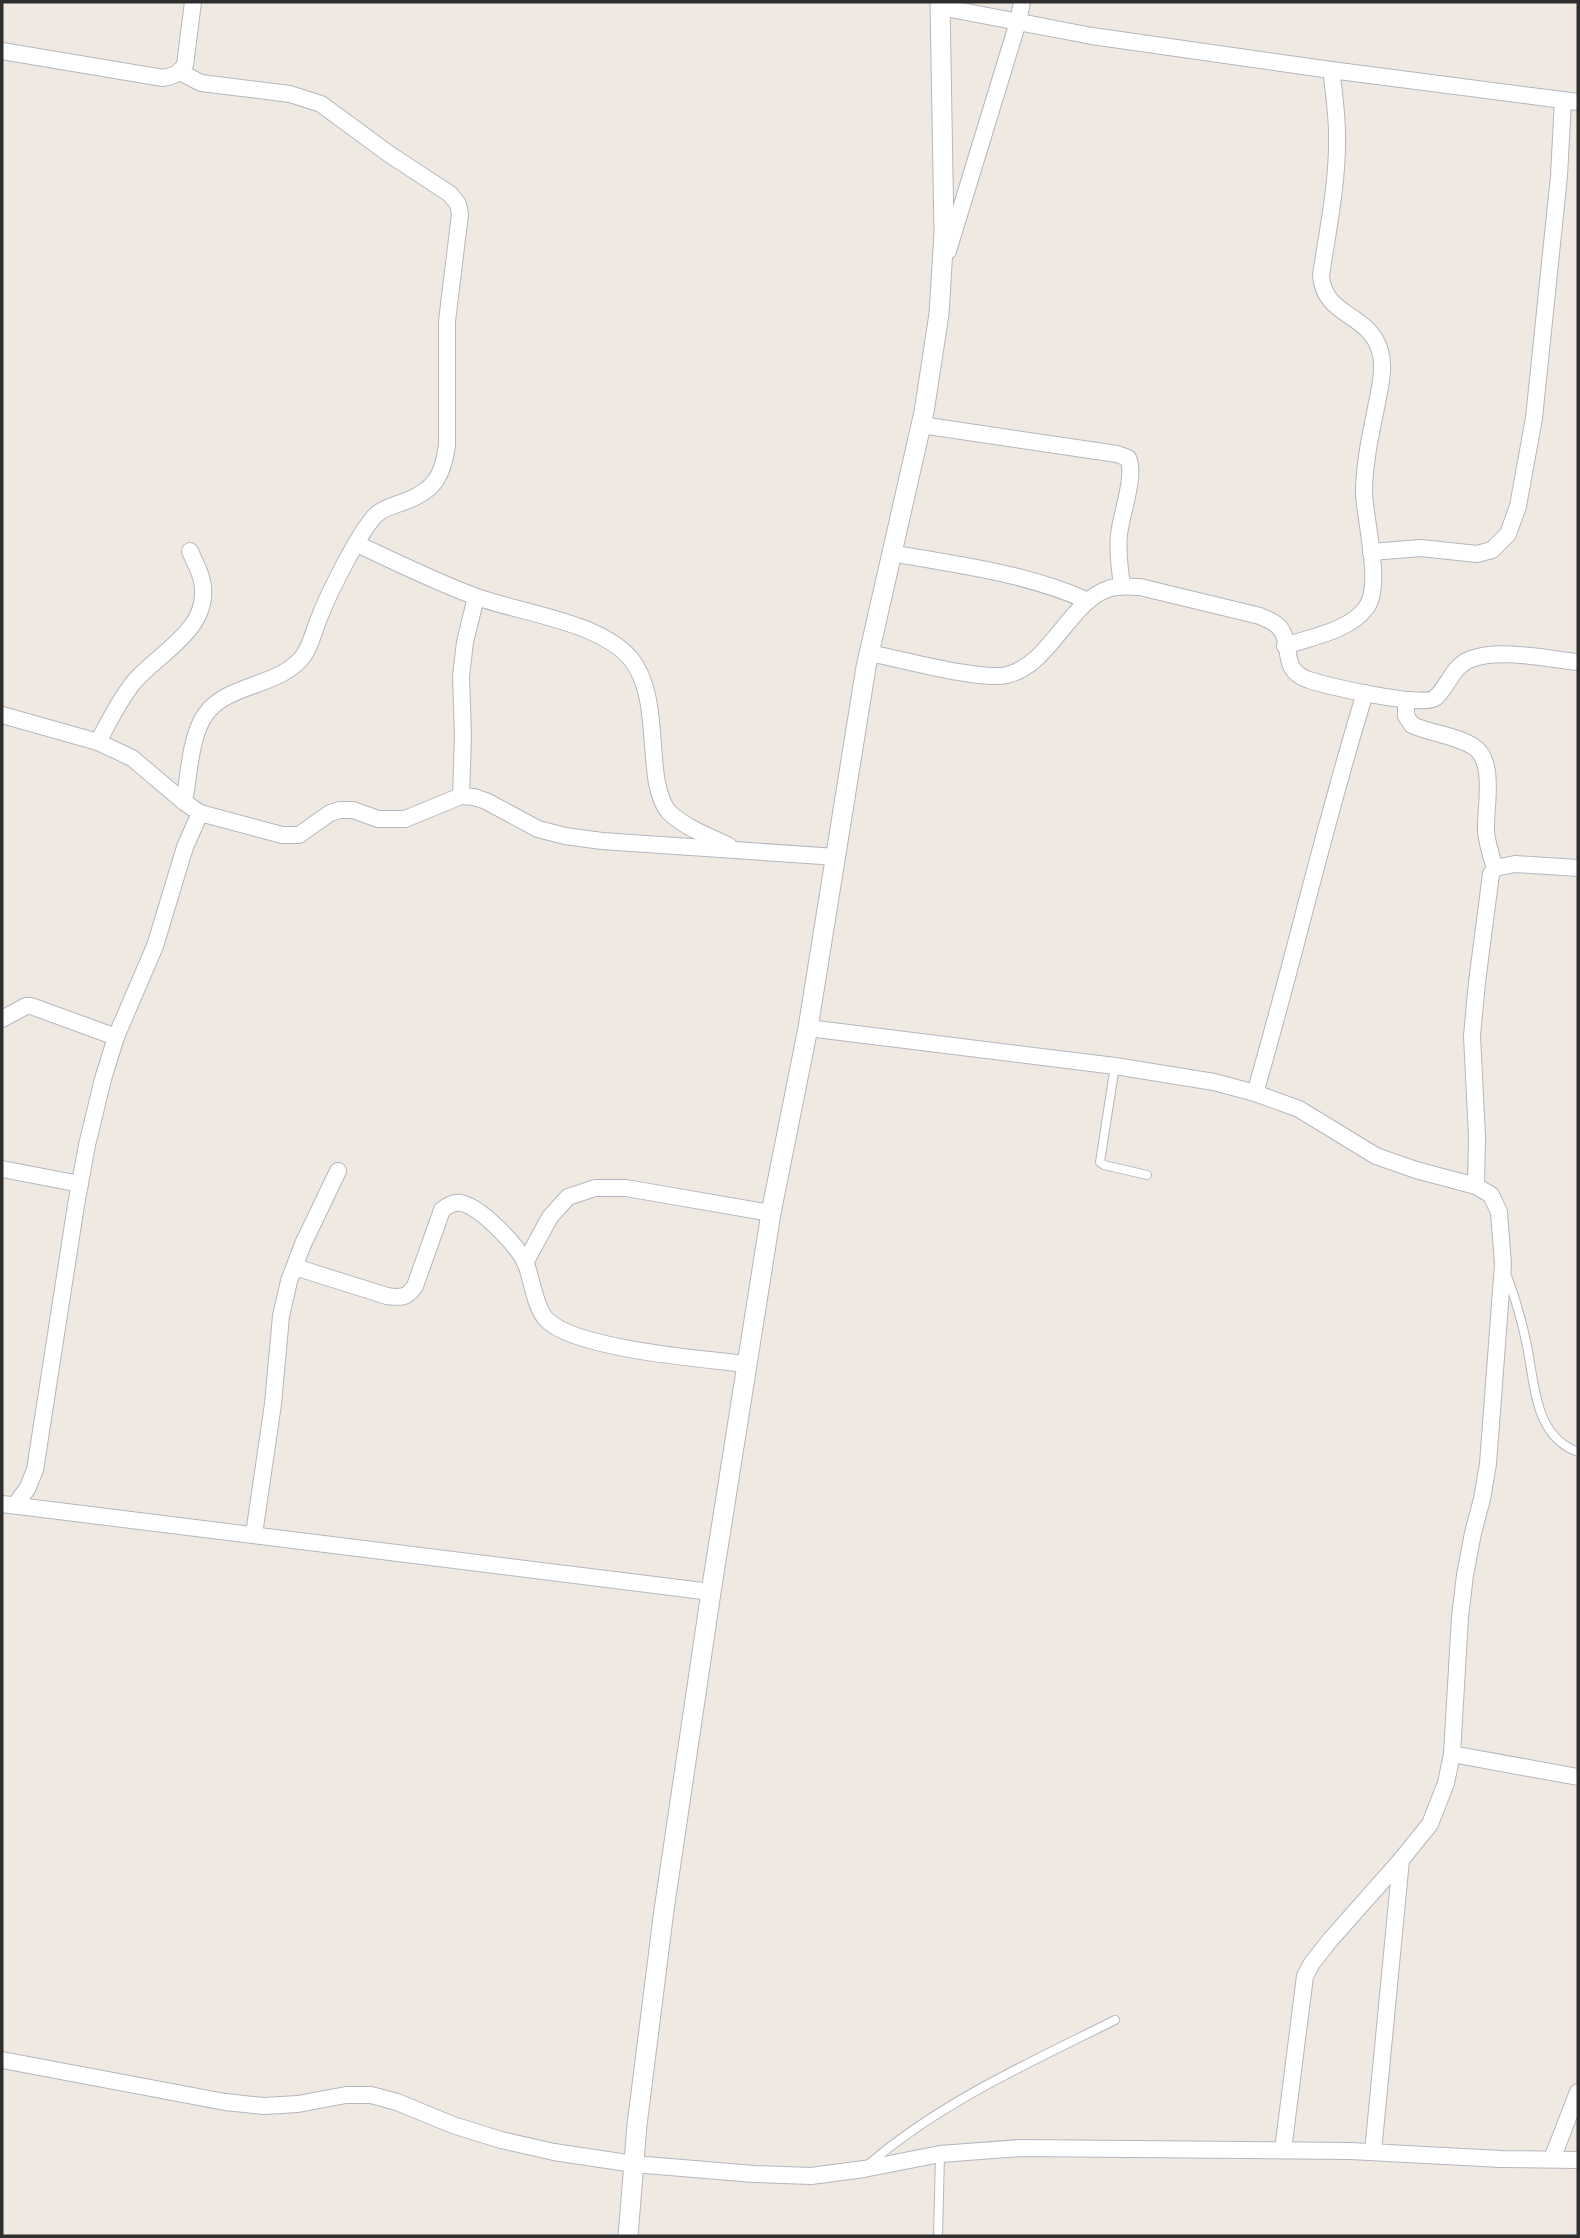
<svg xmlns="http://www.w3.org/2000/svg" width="1580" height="2238" font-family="'Titillium Web',sans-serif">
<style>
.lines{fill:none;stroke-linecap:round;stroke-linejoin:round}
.service-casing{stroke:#b4b7c1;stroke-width:10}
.minor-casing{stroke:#b4b7c1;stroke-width:18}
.tertiary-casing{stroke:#b4b7c1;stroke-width:21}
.service{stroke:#fff;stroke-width:8}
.minor{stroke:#fff;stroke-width:16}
.tertiary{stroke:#fff;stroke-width:19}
</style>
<rect width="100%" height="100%" fill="#efe9e1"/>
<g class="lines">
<g class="service-casing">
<g id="service">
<polyline points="1115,1066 1100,1162 1104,1165 1147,1175"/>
<path d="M1506 1273C1515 1297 1522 1321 1527 1346 1535 1384 1534 1436 1578 1452"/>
<path d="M869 2164C941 2102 1031 2062 1115 2020"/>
<polyline points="938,2236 940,2154"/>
</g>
</g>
<g class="minor-casing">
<g id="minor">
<polyline points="940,7 1092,36 1331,70 1578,102"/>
<path d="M2 51 163 78C173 76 179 74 185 65L193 2"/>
<path d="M180 72 201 83 290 94 321 104 389 154 450 194 458 204 460 214 447 321V445C443 475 435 490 406 501 396 505 385 507 377 514 361 528 328 595 320 616 314 629 312 643 304 655 280 688 228 682 205 715 190 737 189 776 184 802"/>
<polyline points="948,251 1018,22 1022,2"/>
<path d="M921 425 1117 454 1128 458C1136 476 1121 514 1119 535 1117 552 1120 569 1122 586"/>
<path d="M357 544C396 562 434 581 474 596 520 613 599 621 631 659 656 690 650 745 657 783 659 792 662 805 669 812 685 828 709 836 729 846"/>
<polyline points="1371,552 1421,548 1477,554 1492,550 1508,534 1518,506 1534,418 1559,176 1563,100"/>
<path d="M891 553C957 565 1027 573 1088 601"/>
<path d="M1285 646C1311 637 1349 631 1366 608 1383 586 1365 522 1364 493 1364 463 1371 433 1377 403 1380 387 1385 367 1380 351 1369 312 1324 318 1321 275 1328 229 1338 181 1337 135 1337 113 1334 92 1331 70"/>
<path d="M869 653C901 659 979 681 1007 675 1051 664 1069 602 1108 589 1119 585 1130 587 1140 587L1260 616C1269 620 1277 623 1282 631 1293 649 1280 670 1309 680 1328 686 1422 708 1435 698 1449 686 1452 666 1471 659 1500 648 1547 659 1578 662"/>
<path d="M1406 700V716L1412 725C1432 734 1456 735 1474 747 1496 761 1485 808 1486 831 1487 844 1491 856 1495 868"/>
<polyline points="2,715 98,742 132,758 184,802 200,813 282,835 299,835 330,813 340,810 353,810 378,819 405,819 461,796 474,797 486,801 538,829 565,836 602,841 837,857"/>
<path d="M98 742C109 722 119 700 134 682 159 652 212 629 202 581 200 571 194 561 190 551"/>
<polyline points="461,796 463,736 461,676 465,642 476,597"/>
<polyline points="2,1019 26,1006 31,1006 116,1037"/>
<polyline points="808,1028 1115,1066 1214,1082 1255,1093 1299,1109 1376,1156 1416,1170 1476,1186 1491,1195 1499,1212 1503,1264 1488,1464 1482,1499 1473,1533 1465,1575 1460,1617 1452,1754 1446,1783 1430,1824 1401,1860 1331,1939 1312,1963 1305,1976 1283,2150"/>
<path d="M1255 1093C1294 960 1324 825 1365 693"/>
<polyline points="2,1169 80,1184"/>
<polyline points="1476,1186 1477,1137 1472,1036 1477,982 1491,874 1495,868 1515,864 1578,868"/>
<polyline points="525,1263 550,1217 568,1197 595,1188 626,1188 771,1213"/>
<path d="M295 1267 387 1296C401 1298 407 1298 415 1286L442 1210C447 1206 454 1202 461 1203 481 1207 518 1246 526 1264 532 1280 535 1307 546 1319 573 1349 704 1359 747 1364"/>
<polyline points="2,1504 711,1592"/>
<polyline points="15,1505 27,1489 35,1470 76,1205 87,1145 103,1079 116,1037 155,946 185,847 200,813"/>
<polyline points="254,1534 273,1404 281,1316 289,1281 303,1244 338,1171"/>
<polyline points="1452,1754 1578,1777"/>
<polyline points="2,2060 225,2102 264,2106 298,2104 346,2095 371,2095 397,2102 453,2125 501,2140 554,2152 634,2164 754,2174 811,2176 864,2169 940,2154 1020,2148 1350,2151 1501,2159 1578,2160"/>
<polyline points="1373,2152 1401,1860"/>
<polyline points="1552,2159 1578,2092"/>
</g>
</g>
<g class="tertiary-casing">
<polyline id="tertiary" points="628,2236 637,2125 664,1910 711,1592 771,1213 808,1028 866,667 924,412 939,314 944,232 940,2"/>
</g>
<use href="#service" class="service"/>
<use href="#minor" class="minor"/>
<use href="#tertiary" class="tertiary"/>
</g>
<rect width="1580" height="2238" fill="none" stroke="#2e2e2e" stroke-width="7"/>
</svg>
